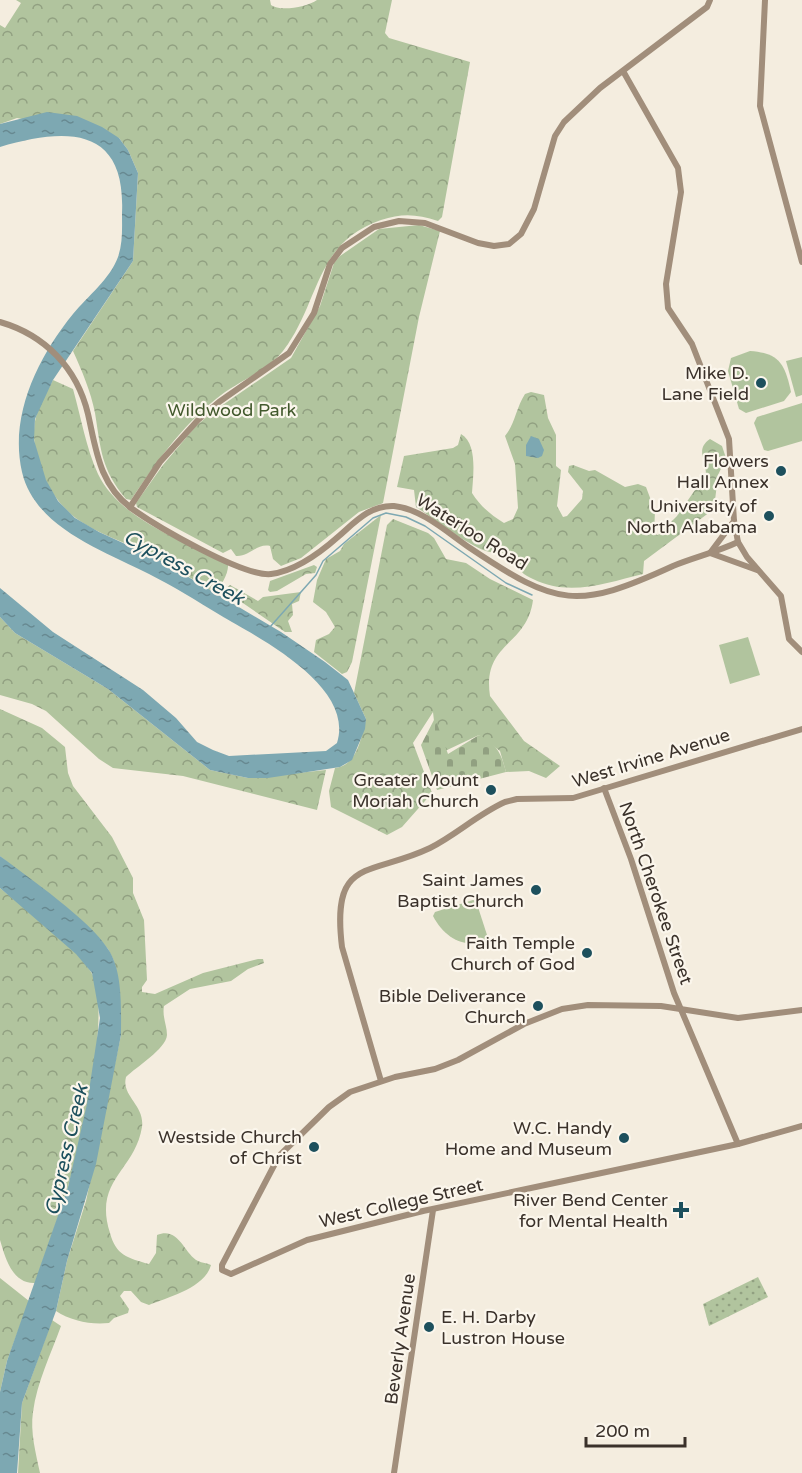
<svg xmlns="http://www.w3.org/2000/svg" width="802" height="1473" font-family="'Varela Round',sans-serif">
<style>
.grass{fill:url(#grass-dots)}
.forest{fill:url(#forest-crowns)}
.cemetery{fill:url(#cemetery-stones)}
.pitch{fill:#b1c49e}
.water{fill:url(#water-ripples)}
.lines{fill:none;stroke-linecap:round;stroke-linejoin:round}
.stream{stroke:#7da8b2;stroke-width:1.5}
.secondary{stroke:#a18e7b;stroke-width:6}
.poi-dot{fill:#1d505d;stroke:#fbf6ec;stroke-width:2}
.labels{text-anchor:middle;stroke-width:4.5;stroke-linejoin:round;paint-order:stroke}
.poi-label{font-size:18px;fill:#3a312a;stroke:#fbf6ec;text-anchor:end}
.park-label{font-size:18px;fill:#42592d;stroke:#fbf6ec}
.street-label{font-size:18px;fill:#3a312a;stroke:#fbf6ec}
.water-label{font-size:20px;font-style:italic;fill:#1d505d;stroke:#fbf6ec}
</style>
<defs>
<pattern id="grass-dots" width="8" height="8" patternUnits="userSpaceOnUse" patternTransform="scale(1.5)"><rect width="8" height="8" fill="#b1c49e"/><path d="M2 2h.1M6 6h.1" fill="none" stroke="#91a081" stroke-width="1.8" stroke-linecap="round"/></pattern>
<pattern id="forest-crowns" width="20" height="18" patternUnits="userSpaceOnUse" patternTransform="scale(1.5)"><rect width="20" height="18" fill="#b1c49e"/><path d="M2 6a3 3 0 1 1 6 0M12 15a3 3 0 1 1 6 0" fill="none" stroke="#91a081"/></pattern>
<pattern id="cemetery-stones" width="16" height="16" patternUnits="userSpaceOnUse" patternTransform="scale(1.5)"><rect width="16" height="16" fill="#b1c49e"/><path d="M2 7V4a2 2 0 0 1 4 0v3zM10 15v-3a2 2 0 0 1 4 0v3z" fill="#91a081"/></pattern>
<pattern id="water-ripples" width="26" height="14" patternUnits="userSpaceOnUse" patternTransform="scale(1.5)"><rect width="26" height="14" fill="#7da8b2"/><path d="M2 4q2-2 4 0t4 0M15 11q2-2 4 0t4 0" fill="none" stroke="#678991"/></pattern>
</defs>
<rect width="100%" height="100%" fill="#f4eddf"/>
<polygon class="grass" points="758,1277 768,1297 709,1326 703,1304"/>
<g class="forest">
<path d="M16 0H270L271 5C280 12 307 7 317 0H392L385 33 389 38 470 62 442 217 438 221C417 214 402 213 381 220 314 243 320 303 283 351 266 372 236 382 216 399 181 427 155 464 131 500L126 499C101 469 101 450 95 413 91 392 82 371 73 351L133 261 138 173 128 150 119 138 17 118 0 124V25L5 28 21 3Z"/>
<path d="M419 225 440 231 419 317 383 503 359 512 301 558 281 566 273 559 270 546C257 543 249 557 236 556L231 549 223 553 137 507 136 503 163 465 196 426 214 411 291 358 320 306 334 263 340 256 379 229Z"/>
<path d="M53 380 73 389C81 417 86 448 98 474 119 519 186 542 228 564 229 573 221 588 213 592 191 578 169 564 146 553 123 541 98 534 77 519 49 499 27 452 36 417 39 404 47 392 53 380Z"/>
<path d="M531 392 544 395 548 418 556 435V466L561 470 557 506 563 517 567 516 582 499 583 491 568 472 569 466 573 465 589 471 595 470 625 487 638 484 646 487 655 511 654 534 658 535 677 516 706 474C706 460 695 449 710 439L722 446 726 458 718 475 714 509 644 561 643 574C606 583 569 597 533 579 529 577 524 575 521 571 519 568 519 561 517 557 506 549 497 555 486 551 464 543 436 520 416 507L414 490 397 487 404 456 453 448 458 445 461 434C478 444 473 476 472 493 480 506 491 515 504 523L513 519 518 508 515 464 505 436C515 424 516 408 525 394Z"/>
<polygon points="381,515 352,662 347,672 342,674 314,652 316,640 329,634 335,627 326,612 313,602 317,580 326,559 340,551 344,544"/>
<path d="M393 519 428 533 434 538 446 559 466 563 490 579 533 600C527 647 482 642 490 696L524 741 560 766 546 778 529 771 506 772 500 751 479 735 445 751 434 721 433 712 413 743 432 793 402 827 387 835 331 807 329 791 335 768C358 765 361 737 366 719L354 693 387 525Z"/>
<polygon points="314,565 317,567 315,573 306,574 277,591 270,592 268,590 270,581"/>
<polygon points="230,585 258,601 263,597 301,592 299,601 292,604 293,615 288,621 292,632 285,632 237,599 226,596 224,590"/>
<polygon points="0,617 15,633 108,689 210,770 248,778 326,770 317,810 183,776 113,768 99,759 46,711 32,704 0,695"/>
<path d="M0 709 42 728 65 747 68 773 73 786 112 837 133 878V893L144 920 147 980 142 987V992L155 994 203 973 258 959H263L264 963 248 969 231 981 190 989 164 1006C162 1017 167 1025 167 1035 166 1049 136 1067 126 1077 121 1096 145 1105 142 1127 135 1171 93 1180 110 1233 116 1255 127 1258 149 1264L156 1253 157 1235C179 1226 184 1254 198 1261 202 1263 207 1263 211 1265 205 1288 168 1297 149 1305L141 1302 131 1291H124L120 1296 129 1309 128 1313 114 1318 109 1323C91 1325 71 1321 56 1311L67 1261 86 1201 121 1035 114 961 108 949 97 936 0 856Z"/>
<path d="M0 888C30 913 69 938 91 972 113 1007 81 1146 68 1187 58 1219 46 1251 35 1283 12 1284 5 1257 0 1240Z"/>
<polygon points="0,1278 29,1301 7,1361 0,1392"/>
<path d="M52 1320 61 1326C51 1354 37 1382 33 1412 30 1432 36 1454 40 1473H18L22 1403Z"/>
</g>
<path class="cemetery" d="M435 718 448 754 479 735C497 744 501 753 506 772L437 790 421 745Z"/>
<g class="pitch">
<path d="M750 351C780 353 785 365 791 392L784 401 746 413 739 409 728 371 731 358Z"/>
<polygon points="802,357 802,395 796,397 786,361"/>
<polygon points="802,403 802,441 768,451 764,450 754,423 757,417"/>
<polygon points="748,637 760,675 730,684 719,645"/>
<path d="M473 900 476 901 488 938 486 942C462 948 444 937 433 916L435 912Z"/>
</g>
<g class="water">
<path d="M47 112 77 116 102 127 119 138 128 150 138 173 133 261 53 380 35 419 34 440 46 480 58 501 75 518 99 532 158 559 281 632 325 662 348 680 366 719 365 729 352 760 340 767 268 778H248L210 770 108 689 15 633 0 617V588L53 632 143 690 176 718 197 742 213 750 229 756 326 751 337 743C355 686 259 638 220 615 197 601 173 586 149 574 104 551 35 528 22 472 9 416 38 357 73 314 88 296 110 279 118 257 123 243 122 228 122 213 126 125 65 128 0 147V124Z"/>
<polygon points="531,436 539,439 544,450 542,456 538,458 526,456 526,445"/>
<path d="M0 856C29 878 90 920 108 949 123 971 121 1009 121 1035L96 1164 67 1261 56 1311 22 1403 17 1473H0V1392L7 1361 68 1187 87 1104 100 1018 92 973 76 954 0 888Z"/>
</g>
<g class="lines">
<polyline class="stream" points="270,627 316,575 323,561 373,518 386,513 406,517 425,526 506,583 532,595"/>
<g class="secondary">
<polyline points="765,0 760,106 802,262"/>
<polyline points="623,71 678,168 681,192 666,284 668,308 692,344 729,439 734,521 738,542 747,557 781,596 789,639 802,652"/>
<path d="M0 322C45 335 77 368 88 414 96 449 99 484 131 508 156 526 243 577 271 574 296 571 321 552 339 536 355 522 370 505 394 506 422 509 448 533 470 548 558 607 577 610 673 566 695 557 717 552 738 542"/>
<polyline points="130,507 160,462 198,420 219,402 289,353 314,313 330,264 342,248 374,227 399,221 425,223 478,243 494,246 509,244 521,234 534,209 555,136 564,122 600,88 707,7 710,0"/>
<polyline points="734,521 710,553 757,570"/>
<polyline points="604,788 631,859 674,993 738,1144"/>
<polyline points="802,1010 738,1018 661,1006 588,1005 562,1009 524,1024 458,1060 435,1069 395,1077 350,1092 329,1107 279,1156 222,1265 222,1270 231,1274 307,1240 423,1211 738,1144 802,1126"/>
<path d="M381 1081 342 947C331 856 369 877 430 848 456 835 478 814 505 802L517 799 573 798 802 729"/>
<polyline points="394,1473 433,1210"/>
</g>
</g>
<g class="poi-dot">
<circle cx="761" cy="383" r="6"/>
<circle cx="781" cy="471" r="6"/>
<circle cx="769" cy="516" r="6"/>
<circle cx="491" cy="790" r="6"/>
<circle cx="536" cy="890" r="6"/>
<circle cx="587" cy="953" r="6"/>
<circle cx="538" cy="1006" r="6"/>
<circle cx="624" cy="1138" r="6"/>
<circle cx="314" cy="1147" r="6"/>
<path d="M678 1201h6v6h6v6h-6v6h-6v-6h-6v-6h6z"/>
<circle cx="429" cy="1327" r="6"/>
</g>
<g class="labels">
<g class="poi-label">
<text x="749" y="379">Mike D.<tspan x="749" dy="21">Lane Field</tspan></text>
<text x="769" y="467">Flowers<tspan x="769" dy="21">Hall Annex</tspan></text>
<text x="757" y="512">University of<tspan x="757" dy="21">North Alabama</tspan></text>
<text x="479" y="786">Greater Mount<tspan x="479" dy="21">Moriah Church</tspan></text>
<text x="524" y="886">Saint James<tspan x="524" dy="21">Baptist Church</tspan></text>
<text x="575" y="949">Faith Temple<tspan x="575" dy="21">Church of God</tspan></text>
<text x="526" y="1002">Bible Deliverance<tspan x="526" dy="21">Church</tspan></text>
<text x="612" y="1134">W.C. Handy<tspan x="612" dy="21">Home and Museum</tspan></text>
<text x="302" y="1143">Westside Church<tspan x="302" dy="21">of Christ</tspan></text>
<text x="668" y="1206">River Bend Center<tspan x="668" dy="21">for Mental Health</tspan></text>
<text x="441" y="1323" text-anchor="start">E. H. Darby<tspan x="441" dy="21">Lustron House</tspan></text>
</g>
<g class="park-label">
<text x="232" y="416">Wildwood Park</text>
</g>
<g class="street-label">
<text transform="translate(472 532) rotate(32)" y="6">Waterloo Road</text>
<text transform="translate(651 758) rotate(-17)" y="6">West Irvine Avenue</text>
<text transform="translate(656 893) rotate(71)" y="6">North Cherokee Street</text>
<text transform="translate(401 1203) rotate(-13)" y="6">West College Street</text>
<text transform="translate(400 1339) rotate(-82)" y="6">Beverly Avenue</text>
</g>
<g class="water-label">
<text transform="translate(184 567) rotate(29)" y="7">Cypress Creek</text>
<text transform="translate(66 1150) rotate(-77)" y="7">Cypress Creek</text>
</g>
</g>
<path d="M586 1437v9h99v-9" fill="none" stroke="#3a312a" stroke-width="3"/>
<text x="595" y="1437" font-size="18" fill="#3a312a" stroke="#fbf6ec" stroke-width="4.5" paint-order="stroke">200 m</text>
</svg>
